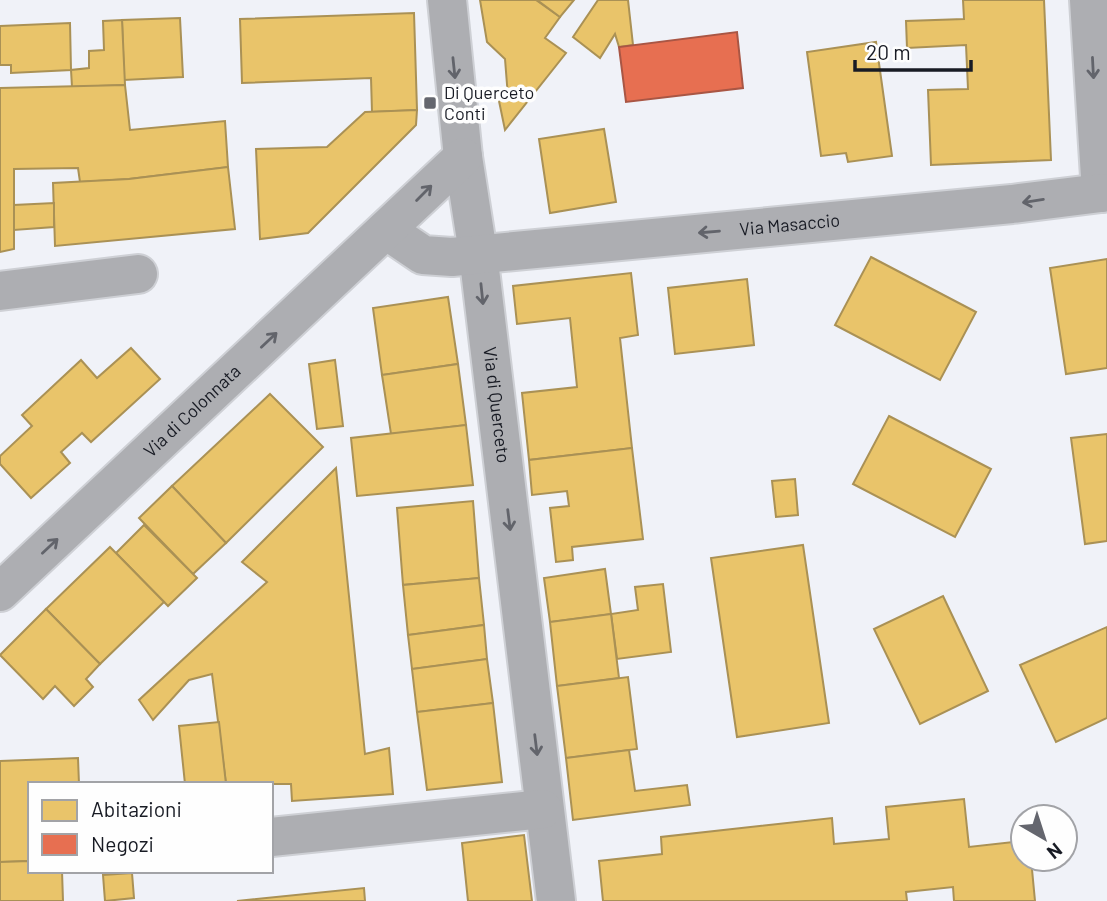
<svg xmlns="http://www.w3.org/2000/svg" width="1107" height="901" font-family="Barlow,sans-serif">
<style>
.homes{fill:#e9c46a;stroke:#aa9155;stroke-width:2}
.shops{fill:#e76f51;stroke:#a95644;stroke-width:2}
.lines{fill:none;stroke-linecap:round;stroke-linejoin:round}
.street-casing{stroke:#ced0d5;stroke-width:42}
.street{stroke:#adaeb2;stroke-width:38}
.oneway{stroke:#62646b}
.poi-dot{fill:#64666e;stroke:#fefefe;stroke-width:2.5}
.labels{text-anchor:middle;stroke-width:7;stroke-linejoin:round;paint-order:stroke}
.poi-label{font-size:18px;fill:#181b24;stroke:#fefefe;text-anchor:start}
.street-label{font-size:18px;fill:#181b24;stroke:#fefefe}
</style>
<rect width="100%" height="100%" fill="#f0f2f8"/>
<g class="homes">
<polygon points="480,0 536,0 560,17 545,38 566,53 505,130 499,101 508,97 505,59 487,42"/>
<polygon points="537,0 574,0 560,17"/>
<polygon points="598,0 628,0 633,45 619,47 615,34 600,58 573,37"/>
<polygon points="963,0 1044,0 1051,160 931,165 928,90 968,89 966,45 907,48 906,21 964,19"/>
<polygon points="414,13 417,110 372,112 371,78 242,83 240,19"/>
<polygon points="180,18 183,77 124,80 122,20"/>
<polygon points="122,20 125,85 72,87 71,70 89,68 89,51 104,50 103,21"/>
<polygon points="70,23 71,70 11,73 11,65 0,65 0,26"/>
<polygon points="876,42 892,156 848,162 846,153 821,156 807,52"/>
<polygon points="125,85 130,130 225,121 228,167 129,179 80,182 78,168 14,169 14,249 0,252 0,88"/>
<polygon points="417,110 416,125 308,233 260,239 256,149 327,147 365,112"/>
<polygon points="604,129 616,202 550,213 539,139"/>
<polygon points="228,167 235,229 55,246 53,183 129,179"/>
<polygon points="54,203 54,227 14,230 14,205"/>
<polygon points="871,257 976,312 940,380 835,325"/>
<polygon points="1107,259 1107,368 1066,374 1050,268"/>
<polygon points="631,273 638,335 620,338 632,448 529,460 522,393 577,387 570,318 517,324 513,286"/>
<polygon points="747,279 754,345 675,354 668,288"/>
<polygon points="448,297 458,364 382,375 373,308"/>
<polygon points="131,348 160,379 91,442 82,433 61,452 70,463 31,498 0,464 0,456 32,426 22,415 81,360 97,378"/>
<polygon points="335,360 343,426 317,429 309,364"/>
<polygon points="458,364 466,425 391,434 382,375"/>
<polygon points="270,394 323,447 226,543 172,486"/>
<polygon points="889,416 991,469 955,537 853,484"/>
<polygon points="466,425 473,485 357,496 351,438"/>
<polygon points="1107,434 1107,541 1085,544 1071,438"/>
<polygon points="632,448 643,539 572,547 573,560 556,562 550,508 569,506 567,491 532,495 529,460"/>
<polygon points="336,468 365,754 389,748 393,794 292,801 291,784 226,784 212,674 189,680 153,720 139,700 267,582 242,562"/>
<polygon points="795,479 798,515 776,517 772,481"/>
<polygon points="172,486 226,543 193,574 139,518"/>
<polygon points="473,501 479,578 403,585 397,508"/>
<polygon points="144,525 197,578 168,606 116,553"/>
<polygon points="803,545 829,723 737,737 711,558"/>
<polygon points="110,547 164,602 100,664 46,609"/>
<polygon points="605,569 611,614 550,622 544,578"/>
<polygon points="479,578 484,625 408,635 403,585"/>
<polygon points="663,584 671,652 617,659 611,614 638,610 635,587"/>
<polygon points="943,596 988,691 920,724 874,629"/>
<polygon points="46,609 100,664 86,679 93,687 74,706 55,686 43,699 0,655"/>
<polygon points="611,614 619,678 557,686 550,622"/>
<polygon points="484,625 487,659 412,669 408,635"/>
<polygon points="1107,627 1107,718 1056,742 1020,665"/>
<polygon points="487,659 493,703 417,712 412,669"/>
<polygon points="628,677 637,749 566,758 557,686"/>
<polygon points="493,703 502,782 427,790 417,712"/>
<polygon points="219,722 226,784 185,784 179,726"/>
<polygon points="629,750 635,791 687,785 690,805 573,820 566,758"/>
<polygon points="78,758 79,784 30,784 30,861 0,862 0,761"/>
<polygon points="964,799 969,847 1023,841 1023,859 1031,859 1035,901 954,901 953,887 906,892 907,901 603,901 599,861 662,854 661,837 832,818 834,844 889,839 886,807"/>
<polygon points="524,835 532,901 468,901 462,843"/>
<polygon points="30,861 30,871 62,871 63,901 0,901 0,862"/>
<polygon points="132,873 134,898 105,901 103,875"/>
<polygon points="364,888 365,901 237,901"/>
</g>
<polygon class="shops" points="737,32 743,88 626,102 619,47"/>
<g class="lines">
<g class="street-casing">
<g id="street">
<path id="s1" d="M447 0 463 157 478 253 556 901"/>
<polyline points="1089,0 1101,193 1107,192"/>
<path id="s2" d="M386 230 423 255 452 257 1012 204 1101 193"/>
<polyline points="0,291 138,274"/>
<path id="s3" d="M0 592 463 157"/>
<polyline points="271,837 543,809"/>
</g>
</g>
<use href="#street" class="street"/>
</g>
<defs><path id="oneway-shaft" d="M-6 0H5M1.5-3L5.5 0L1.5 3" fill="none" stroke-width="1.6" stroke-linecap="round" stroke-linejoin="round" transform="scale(1.75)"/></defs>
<g class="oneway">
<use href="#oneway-shaft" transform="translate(454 68) rotate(84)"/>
<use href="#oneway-shaft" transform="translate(1093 68) rotate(87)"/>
<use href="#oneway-shaft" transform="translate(424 193) rotate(-45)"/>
<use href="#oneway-shaft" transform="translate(1033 201) rotate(171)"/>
<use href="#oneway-shaft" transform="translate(709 232) rotate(175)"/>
<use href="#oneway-shaft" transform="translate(482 294) rotate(84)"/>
<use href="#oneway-shaft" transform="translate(269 340) rotate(-43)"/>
<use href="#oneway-shaft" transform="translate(509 520) rotate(83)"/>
<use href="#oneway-shaft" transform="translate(50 546) rotate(-43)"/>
<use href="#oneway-shaft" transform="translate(536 745) rotate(83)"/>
</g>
<rect class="poi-dot" x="423" y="96" width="14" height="14" rx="3.5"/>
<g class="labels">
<g class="poi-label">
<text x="444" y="99">Di Querceto<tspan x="444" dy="21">Conti</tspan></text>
</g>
<g class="street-label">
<text dy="6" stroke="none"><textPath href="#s2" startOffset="413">Via Masaccio</textPath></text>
<text dy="6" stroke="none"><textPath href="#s1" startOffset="408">Via di Querceto</textPath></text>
<text dy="6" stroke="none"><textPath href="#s3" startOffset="264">Via di Colonnata</textPath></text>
</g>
</g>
<rect x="28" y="782" width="245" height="91" fill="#fefefe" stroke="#a2a3a7" stroke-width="2"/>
<rect x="42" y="800" width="35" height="21" fill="#e9c46a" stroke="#a2a3a7" stroke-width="2"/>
<text x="91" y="817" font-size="21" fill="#181b24">Abitazioni</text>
<rect x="42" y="834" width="35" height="21" fill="#e76f51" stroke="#a2a3a7" stroke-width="2"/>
<text x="91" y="852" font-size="21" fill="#181b24">Negozi</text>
<g transform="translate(1044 838) rotate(141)"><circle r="33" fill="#fefefe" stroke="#a2a3a7" stroke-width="2"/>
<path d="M0-5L12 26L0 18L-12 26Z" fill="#64666e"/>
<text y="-10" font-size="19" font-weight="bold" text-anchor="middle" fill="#181b24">N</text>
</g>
<path d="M855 60v10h116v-10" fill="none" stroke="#181b24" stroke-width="3.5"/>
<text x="866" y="60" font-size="21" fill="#181b24" stroke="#fefefe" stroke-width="5" paint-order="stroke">20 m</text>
</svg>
